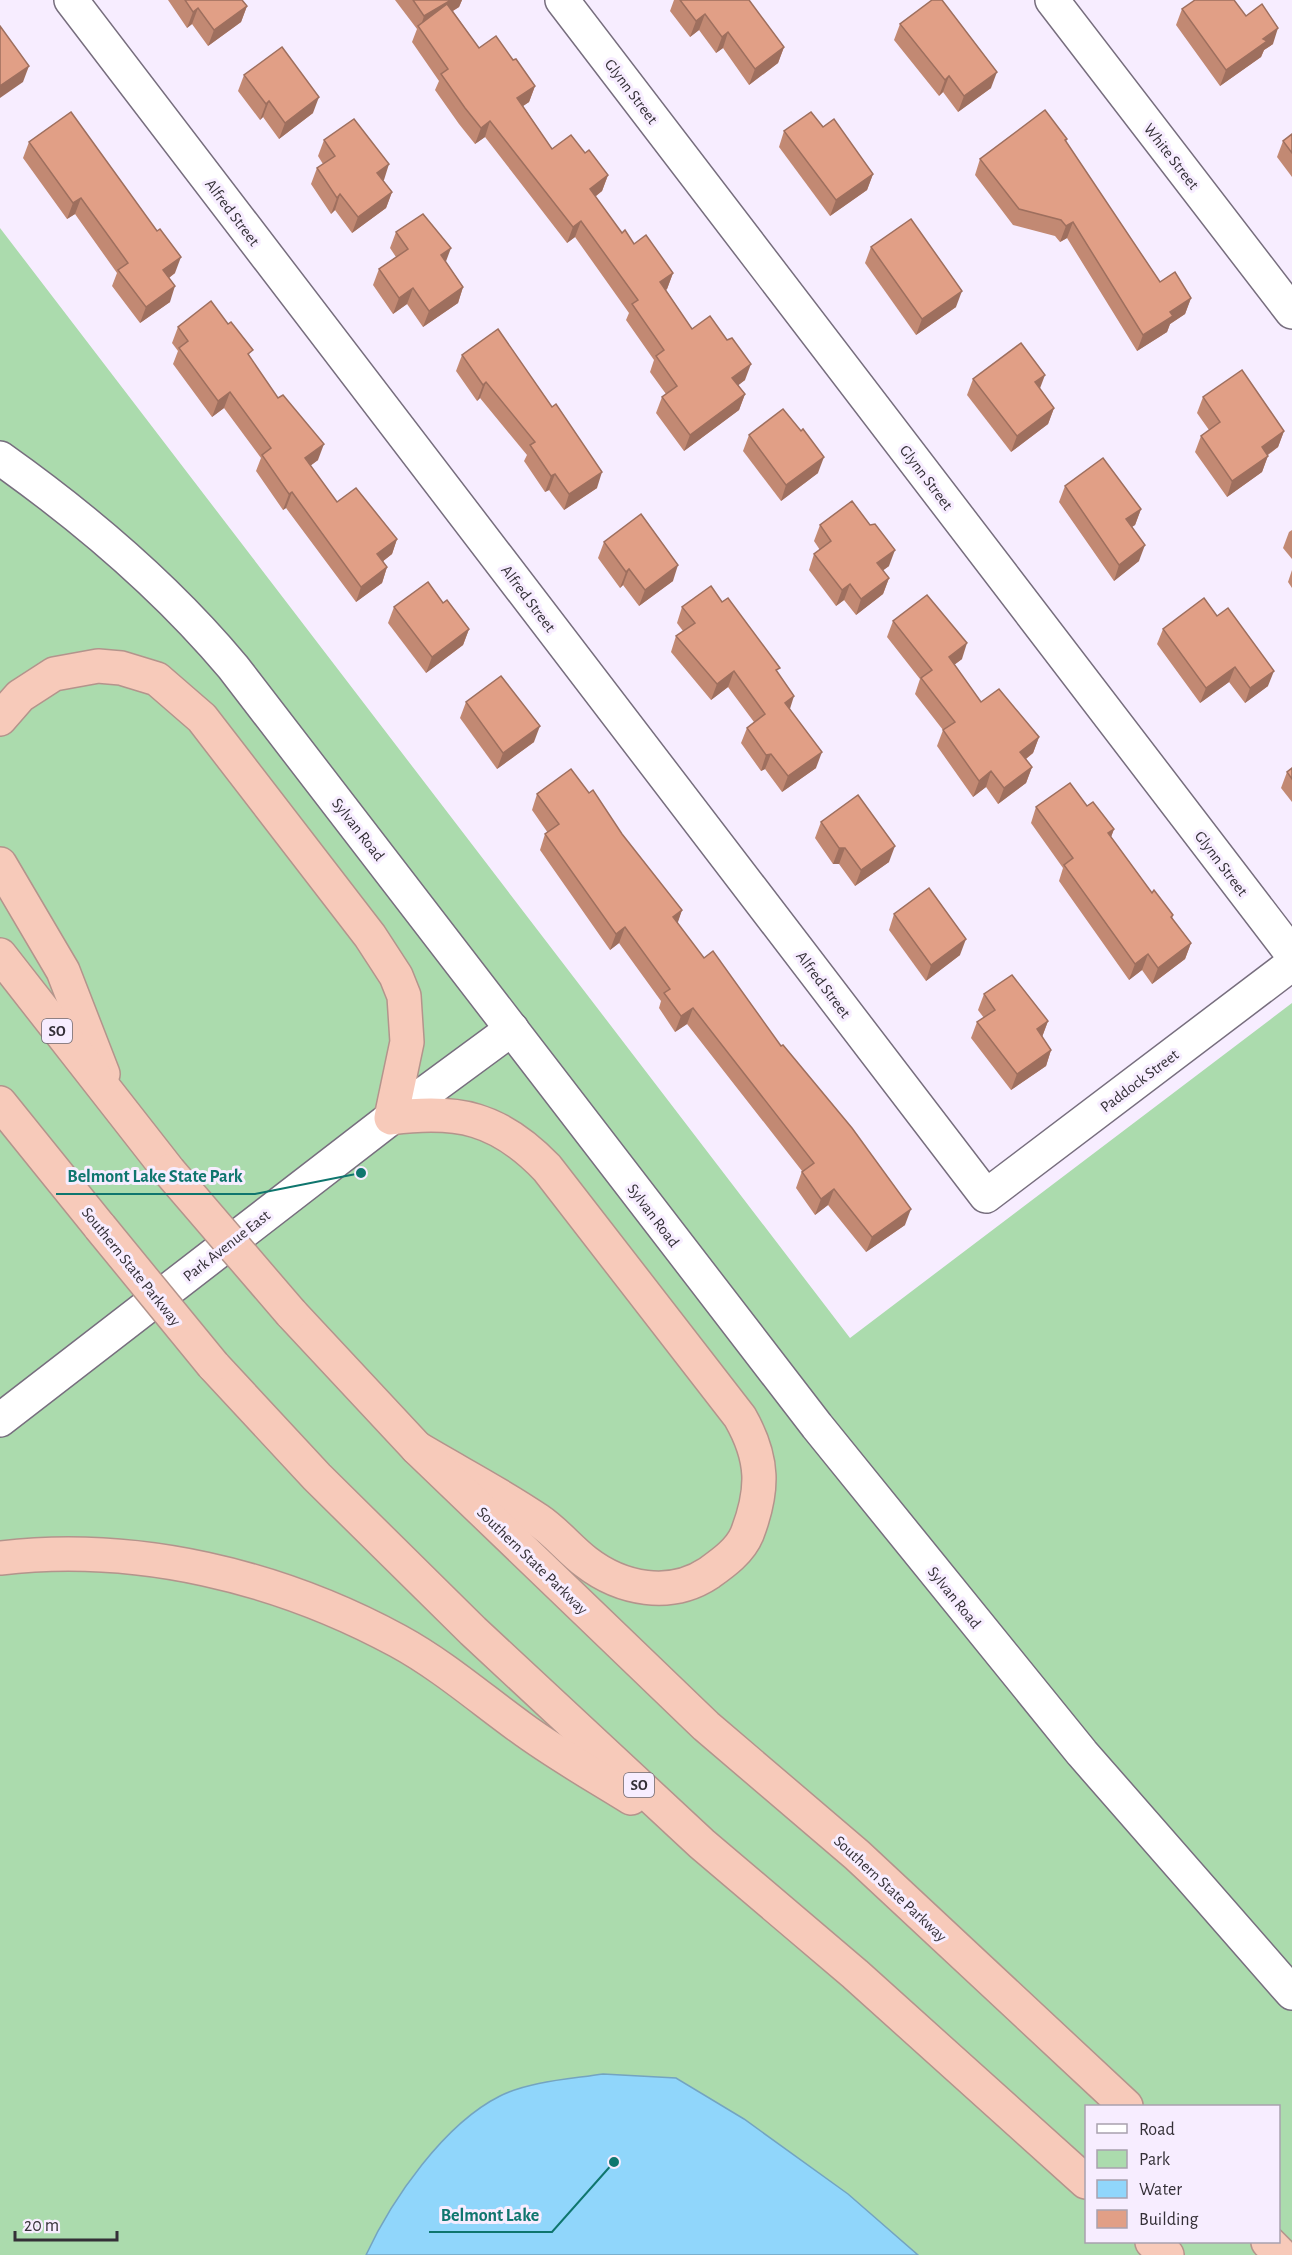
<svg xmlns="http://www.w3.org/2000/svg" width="1292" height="2255" font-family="'Alegreya Sans',sans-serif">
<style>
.green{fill:#abdbad;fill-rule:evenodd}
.water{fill:#90d6fb;stroke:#74a4c0;stroke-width:1.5}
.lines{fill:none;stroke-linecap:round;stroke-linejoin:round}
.minor-casing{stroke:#776e7e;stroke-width:36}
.tertiary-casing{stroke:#776e7e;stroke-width:36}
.motorway-casing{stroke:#b3948c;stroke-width:36}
.minor{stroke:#fff;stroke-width:33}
.tertiary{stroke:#fff;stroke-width:33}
.motorway{stroke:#f7caba;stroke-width:33}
.motorway-bridge-casing{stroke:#b3948c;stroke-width:36;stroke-linecap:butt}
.motorway-bridge{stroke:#f7caba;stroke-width:33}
.wall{fill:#c28973}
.shaded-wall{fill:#9e6f5e}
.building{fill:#e19f86;stroke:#9e6f5e;stroke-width:1.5}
.labels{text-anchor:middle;stroke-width:6;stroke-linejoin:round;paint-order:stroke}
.shield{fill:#f7edff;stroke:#6e6973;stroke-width:1.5}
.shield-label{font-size:15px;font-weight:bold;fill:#343037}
.street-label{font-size:16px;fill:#343037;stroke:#f7edff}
.leader{fill:none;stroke:#0f766e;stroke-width:2}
.callout-dot{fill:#0f766e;stroke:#f7edff;stroke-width:2}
.callout-label{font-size:18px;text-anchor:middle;font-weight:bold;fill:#0f766e;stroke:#f7edff;stroke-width:6;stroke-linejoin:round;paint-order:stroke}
</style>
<rect width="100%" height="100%" fill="#f7edff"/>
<path class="green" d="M0 228 850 1338 1292 1003V2255H0ZM1086 2106H1278V2242H1086Z"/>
<path class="water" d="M603 2074 676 2078 744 2119 848 2194 918 2255H366C392 2199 444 2124 500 2096 530 2081 571 2079 603 2074Z"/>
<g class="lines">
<g class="minor-casing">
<g id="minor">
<polyline points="71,0 986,1196 1292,964"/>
<polyline points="562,0 1292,954"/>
<polyline points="1052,0 1292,312"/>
<polyline points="0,1420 391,1118 512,1029"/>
</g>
</g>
<g class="tertiary-casing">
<path id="tertiary" d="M0 458C86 519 165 586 233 667L817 1426 1082 1753 1292 1993"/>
</g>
<g class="motorway-casing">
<g id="motorway">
<path d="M0 719 20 696 54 674 98 666 121 668 157 679 202 718 370 936 396 976 404 996 407 1042 391 1118C458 1109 499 1118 547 1168L740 1417C764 1459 764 1490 747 1534 740 1551 723 1563 709 1573 670 1599 621 1589 586 1562 569 1549 556 1532 538 1520 500 1494 457 1472 417 1448"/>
<polyline points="0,864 63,971 103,1074"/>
<polyline points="0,955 169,1171"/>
<polyline points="0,1103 100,1227"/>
<polyline points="291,1313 417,1448 706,1726 857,1855 1126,2106"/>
<polyline points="213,1365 317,1477 473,1631 702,1844 855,1974 1086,2182"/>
<path d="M0 1558C137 1542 278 1576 398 1641 442 1665 480 1698 520 1727 555 1753 594 1775 631 1798"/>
<polyline points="1152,2242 1167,2255"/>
<polyline points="1268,2242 1281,2255"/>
</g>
</g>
<use href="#minor" class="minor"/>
<use href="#tertiary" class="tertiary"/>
<use href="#motorway" class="motorway"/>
<g class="motorway-bridge-casing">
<g id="motorway-bridge">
<polyline points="169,1171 291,1313"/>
<polyline points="100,1227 213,1365"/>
</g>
</g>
<use href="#motorway-bridge" class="motorway-bridge"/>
</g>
<g class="wall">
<polygon points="168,0 242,0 247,6 241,22 208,46 192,24 187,28"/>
<polygon points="395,0 462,0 459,7 453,11 479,48 513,60 535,86 529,102 523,106 552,149 585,153 608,175 602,191 595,197 622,233 634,244 673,273 667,289 666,290 692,329 745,380 738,385 745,394 739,410 684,451 656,413 662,397 666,394 650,372 654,360 626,320 629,313 575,237 567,243 485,137 475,144 459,124 435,90 439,81 412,42 417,29"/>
<polygon points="674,0 749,0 784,47 778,63 749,85 723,48 716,53 699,30 690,37 670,11"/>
<polygon points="1182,9 1246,16 1273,44 1264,50 1261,57 1220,86 1176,25"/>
<polygon points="900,24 991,88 958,112 943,92 939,96 894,40"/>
<polygon points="244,75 313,113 279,139 263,117 260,120 238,91"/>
<polygon points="823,127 873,174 867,190 830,216 779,147 784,131"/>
<polygon points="1292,134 1292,177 1277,157 1283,141"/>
<polygon points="1067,139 1066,142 1160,282 1191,298 1185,314 1170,324 1167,332 1137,351 1067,238 1060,242 1055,236 1013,225 975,175 980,159"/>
<polygon points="324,140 384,180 383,180 392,192 386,208 352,233 335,210 331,214 311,184 317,168 323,164 318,156"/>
<polygon points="29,142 175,273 169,278 170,302 140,323 112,286 117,273 75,214 67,219 23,158"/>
<polygon points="396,232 446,262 463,287 458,303 423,327 407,304 393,314 373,285 379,269 396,257 390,248"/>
<polygon points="871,247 956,307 916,335 865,263"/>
<polygon points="178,327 250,358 318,460 310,466 337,502 397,539 392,554 383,561 387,567 382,583 356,602 286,508 283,510 256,471 261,458 224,408 212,417 173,364 178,351 172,343"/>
<polygon points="462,355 597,488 564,510 549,490 545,492 524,461 527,455 480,398 477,401 456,371"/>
<polygon points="973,379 1040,389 1054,408 1048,424 1011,452 967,395"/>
<polygon points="1203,397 1284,431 1278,447 1268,455 1262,472 1227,497 1195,452 1201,436 1209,430 1197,413"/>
<polygon points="749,435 818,473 781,501 743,451"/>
<polygon points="1065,486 1141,509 1135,525 1131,527 1139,561 1114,581 1059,502"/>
<polygon points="820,525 889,566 882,571 889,578 883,594 856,615 844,600 836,606 809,570 814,554 820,550 814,541"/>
<polygon points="1292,530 1292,559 1283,548 1289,532"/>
<polygon points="604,542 673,581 639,606 623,585 620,588 598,558"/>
<polygon points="1292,570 1292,588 1288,582"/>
<polygon points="1204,598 1268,686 1245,703 1229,682 1200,703 1157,644 1163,629"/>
<polygon points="443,603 469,629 463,645 426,673 388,623 394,607"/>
<polygon points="682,607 778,673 790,709 816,768 782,792 765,769 761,771 741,743 747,728 754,722 728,687 711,700 671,652 676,636 683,631 677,623"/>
<polygon points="893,621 962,659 954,665 981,702 1039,737 1033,753 1026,759 1032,767 1026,783 998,804 986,787 973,797 937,746 943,730 915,694 920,679 887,637"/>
<polygon points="466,702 534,742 497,769 460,718"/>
<polygon points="1292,768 1292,802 1281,788 1287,772"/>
<polygon points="589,793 682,910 677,923 905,1225 866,1252 828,1205 815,1215 796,1188 802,1171 687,1024 675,1032 659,1008 661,1001 619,943 610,950 540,850 545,834 548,833 532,810 537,794"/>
<polygon points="1087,806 1114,829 1111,837 1152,893 1173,915 1172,919 1191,943 1185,959 1152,984 1142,970 1129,980 1059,881 1063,868 1031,823 1036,807"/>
<polygon points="821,822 889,862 855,886 839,864 833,864 815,838"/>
<polygon points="894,914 960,955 926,981 889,930"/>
<polygon points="984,994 1048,1021 1042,1037 1051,1050 1046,1066 1011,1090 971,1038 977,1022 984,1018 978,1010"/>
</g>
<g class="shaded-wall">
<polygon points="451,0 462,0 459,7 421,30 420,29 424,16"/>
<polygon points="247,6 241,22 208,46 214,30"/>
<polygon points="198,8 192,24 187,28 193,12"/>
<polygon points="705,14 699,30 690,37 696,21"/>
<polygon points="1278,28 1273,44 1264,50 1261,57 1220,86 1226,70 1263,39"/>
<polygon points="728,32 723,48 716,53 722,37"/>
<polygon points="784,47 778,63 749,85 755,69"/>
<polygon points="29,66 23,82 0,98 0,86"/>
<polygon points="997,72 991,88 958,112 964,96"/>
<polygon points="949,76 943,92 939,96 945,80"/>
<polygon points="535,86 529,102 511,114 517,98"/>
<polygon points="319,97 313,113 279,139 285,123"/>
<polygon points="269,101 263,117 260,120 266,104"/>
<polygon points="490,121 485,137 475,144 481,128"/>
<polygon points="389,164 384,180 371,189 377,173"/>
<polygon points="873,174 867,190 830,216 836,200"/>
<polygon points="608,175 602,191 584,205 590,189"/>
<polygon points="392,192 386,208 352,233 358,217"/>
<polygon points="340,194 335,210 331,214 337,198"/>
<polygon points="81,198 75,214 67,219 73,203"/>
<polygon points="581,221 575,237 567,243 573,227"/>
<polygon points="1073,222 1067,238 1060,242 1066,226"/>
<polygon points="451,248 445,264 441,255"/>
<polygon points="181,257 175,273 158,286 163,270"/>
<polygon points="673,273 667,289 654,298 660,282"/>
<polygon points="175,286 170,302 140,323 146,307"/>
<polygon points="463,287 458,303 423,327 429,311"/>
<polygon points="413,288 407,304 393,314 399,298"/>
<polygon points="962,291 956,307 916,335 922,319"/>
<polygon points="1191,298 1185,314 1170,324 1167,332 1137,351 1143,335 1170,312"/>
<polygon points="751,364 745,380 727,394 732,378"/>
<polygon points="1045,375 1039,391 1035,382"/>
<polygon points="486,382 480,398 477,401 483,385"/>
<polygon points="230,392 224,408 212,417 218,401"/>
<polygon points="745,394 739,410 684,451 690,435"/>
<polygon points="1054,408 1048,424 1011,452 1017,436"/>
<polygon points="1284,431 1278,447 1256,463 1262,447"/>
<polygon points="324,444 318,460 299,474 305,458"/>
<polygon points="1268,456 1262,472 1227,497 1232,481"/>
<polygon points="824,457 818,473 781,501 786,485"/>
<polygon points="602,472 597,488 564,510 569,494"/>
<polygon points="555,474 549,490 545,492 551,476"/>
<polygon points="292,492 286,508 283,510 289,494"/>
<polygon points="1141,509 1135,525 1120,535 1126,519"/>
<polygon points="397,539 392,554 372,570 377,554"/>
<polygon points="1145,545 1139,561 1114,581 1119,565"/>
<polygon points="895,550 889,566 871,579 877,563"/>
<polygon points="678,565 673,581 639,606 645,590"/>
<polygon points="387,567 382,583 356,602 361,587"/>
<polygon points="629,569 623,585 620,588 626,572"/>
<polygon points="889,578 883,594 856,615 861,599"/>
<polygon points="850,584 844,600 836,606 842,590"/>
<polygon points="469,629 463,645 426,673 432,657"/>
<polygon points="967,643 962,659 943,673 949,657"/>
<polygon points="1235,667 1229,682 1200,703 1206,688"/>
<polygon points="734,671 728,687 711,700 717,684"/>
<polygon points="1274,671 1268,686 1245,703 1250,688"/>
<polygon points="794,696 789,712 785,703"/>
<polygon points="540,726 534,742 497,769 503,753"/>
<polygon points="1039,737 1033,753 1014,768 1020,752"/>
<polygon points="822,752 816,768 782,792 788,776"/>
<polygon points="771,754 765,769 761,771 766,755"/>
<polygon points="1032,767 1026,783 998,804 1004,788"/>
<polygon points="991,771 986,787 973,797 979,781"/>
<polygon points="1114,829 1108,845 1108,833"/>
<polygon points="895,846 889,862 855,886 861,870"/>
<polygon points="839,848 845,848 839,864 833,864"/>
<polygon points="682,910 677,925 673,917"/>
<polygon points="625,927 619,943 610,950 616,934"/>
<polygon points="966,939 960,955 926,981 931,965"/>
<polygon points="1191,943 1185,959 1152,984 1158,968"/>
<polygon points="1148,954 1142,970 1129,980 1135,964"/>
<polygon points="693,1008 687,1024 675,1032 681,1016"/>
<polygon points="1048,1021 1042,1037 1037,1029"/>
<polygon points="1051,1050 1046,1066 1011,1090 1017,1074"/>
<polygon points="834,1189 828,1205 815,1215 821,1199"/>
<polygon points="911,1209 905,1225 866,1252 872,1237"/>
</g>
<g class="building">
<polygon points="185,0 242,0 247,6 214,30 198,8 193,12"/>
<polygon points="413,0 451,0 424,16"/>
<polygon points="680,0 749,0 784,47 755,69 728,32 722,37 705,14 696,21"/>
<polygon points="932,0 942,0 997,72 964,96 949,76 945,80 900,24"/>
<polygon points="1195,0 1234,0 1246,16 1262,4 1278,28 1263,39 1267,41 1226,70 1182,9"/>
<polygon points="447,4 479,48 496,36 513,60 516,59 535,86 517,98 552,149 571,135 585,153 589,150 608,175 590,189 622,233 625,230 634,244 646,235 673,273 660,282 692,329 710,316 727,340 732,338 751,364 732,378 745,394 690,435 662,397 677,386 656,356 664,350 632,304 638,300 581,221 573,227 490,121 481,128 465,108 441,74 448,69 418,26"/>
<polygon points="0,26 29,66 0,86"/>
<polygon points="282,47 319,97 285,123 269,101 266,104 244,75"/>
<polygon points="1045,110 1067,139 1065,140 1160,282 1175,272 1191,298 1170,312 1173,316 1143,335 1073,222 1066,226 1061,220 1019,209 980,159"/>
<polygon points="71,112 157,231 160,229 181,257 163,270 175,286 146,307 118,270 128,263 81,198 73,203 29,142"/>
<polygon points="811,112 823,127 834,119 873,174 836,200 784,131"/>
<polygon points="354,119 389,164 377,173 392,192 358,217 340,194 337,198 317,168 335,156 324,140"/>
<polygon points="1292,134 1292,153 1283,141"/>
<polygon points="423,214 451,248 441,255 463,287 429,311 413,288 399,298 379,269 408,249 396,232"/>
<polygon points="911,219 962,291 922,319 871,247"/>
<polygon points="211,301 228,324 231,322 253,350 248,354 278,398 283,395 324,444 305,458 337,502 356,488 397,539 377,554 387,567 361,587 292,492 289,494 262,455 271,448 230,392 218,401 179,348 188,341 178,327"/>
<polygon points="498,329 552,407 556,404 602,472 569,494 555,474 551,476 530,445 535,442 486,382 483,385 462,355"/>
<polygon points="1021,343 1045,375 1035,382 1054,408 1017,436 973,379"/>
<polygon points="1242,370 1284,431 1262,447 1268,456 1232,481 1201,436 1220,422 1203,397"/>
<polygon points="783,409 801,431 803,429 824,457 786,485 749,435"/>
<polygon points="1103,458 1141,509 1126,519 1145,545 1119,565 1065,486"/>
<polygon points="852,501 870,525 875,524 895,550 877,563 889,578 861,599 850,584 842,590 814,554 831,541 820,525"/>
<polygon points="641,514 678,565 645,590 629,569 626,572 604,542"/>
<polygon points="428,582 443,603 447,600 469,629 432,657 394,607"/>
<polygon points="711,586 722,602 728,598 780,668 776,670 794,696 785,703 822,752 788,776 771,754 766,755 747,728 765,714 734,671 717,684 676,636 695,623 682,607"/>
<polygon points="927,595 967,643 949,657 981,702 999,689 1039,737 1020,752 1032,767 1004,788 991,771 979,781 943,730 955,722 921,678 932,670 893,621"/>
<polygon points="1204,598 1217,616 1228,608 1274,671 1250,688 1235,667 1206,688 1163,629"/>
<polygon points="501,676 540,726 503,753 466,702"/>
<polygon points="1292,768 1292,779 1287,772"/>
<polygon points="571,769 589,793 593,790 622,834 682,910 673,917 704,958 713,951 781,1046 783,1045 852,1128 911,1209 872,1237 834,1189 821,1199 802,1172 814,1163 693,1008 681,1016 664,993 670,989 625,927 616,934 545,834 559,824 537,794"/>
<polygon points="1070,783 1087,806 1093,802 1114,829 1108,833 1152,893 1154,890 1173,915 1171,917 1191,943 1158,968 1148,954 1135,964 1064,865 1073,858 1036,807"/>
<polygon points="858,795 895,846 861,870 845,848 839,848 821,822"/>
<polygon points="929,888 966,939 931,965 894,914"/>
<polygon points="1012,975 1048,1021 1037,1029 1051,1050 1017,1074 977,1022 995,1010 984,994"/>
</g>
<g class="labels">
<g class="shield">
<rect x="42" y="1019" width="30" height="24" rx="4.5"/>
<rect x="624" y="1773" width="30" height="24" rx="4.5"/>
</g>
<g class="shield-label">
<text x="57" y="1036">SO</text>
<text x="639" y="1790">SO</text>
</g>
<g class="street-label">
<text transform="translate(632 91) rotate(53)" y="6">Glynn Street</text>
<text transform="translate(1172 156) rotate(52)" y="6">White Street</text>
<text transform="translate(233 212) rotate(53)" y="6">Alfred Street</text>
<text transform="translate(927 477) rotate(53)" y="6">Glynn Street</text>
<text transform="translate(529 598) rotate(53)" y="6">Alfred Street</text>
<text transform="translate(359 829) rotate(52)" y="6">Sylvan Road</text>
<text transform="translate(1222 863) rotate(53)" y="6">Glynn Street</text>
<text transform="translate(824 984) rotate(53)" y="6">Alfred Street</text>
<text transform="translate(1139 1080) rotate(-37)" y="6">Paddock Street</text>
<text transform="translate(654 1215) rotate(53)" y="6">Sylvan Road</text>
<text transform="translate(226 1245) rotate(-38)" y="6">Park Avenue East</text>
<text transform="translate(132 1266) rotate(51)" y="6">Southern State Parkway</text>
<text transform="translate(533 1560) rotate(44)" y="6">Southern State Parkway</text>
<text transform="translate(955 1597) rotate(51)" y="6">Sylvan Road</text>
<text transform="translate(891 1888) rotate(43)" y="6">Southern State Parkway</text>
</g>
</g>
<path class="leader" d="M361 1173L255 1194H56M614 2162L552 2232H429"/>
<g class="callout-dot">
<circle cx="361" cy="1173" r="6"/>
<circle cx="614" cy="2162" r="6"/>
</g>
<g class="callout-label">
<text x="155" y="1182">Belmont Lake State Park</text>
<text x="490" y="2221">Belmont Lake</text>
</g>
<rect x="1085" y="2105" width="195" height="138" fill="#f7edff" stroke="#a9a1af" stroke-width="1.5"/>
<rect x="1097" y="2124" width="30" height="9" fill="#ffffff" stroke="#a9a1af" stroke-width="1.5"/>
<text x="1139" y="2135" font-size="18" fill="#343037">Road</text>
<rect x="1097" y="2150" width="30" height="18" fill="#abdbad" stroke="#a9a1af" stroke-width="1.5"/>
<text x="1139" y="2165" font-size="18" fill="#343037">Park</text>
<rect x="1097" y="2180" width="30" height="18" fill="#90d6fb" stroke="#a9a1af" stroke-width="1.5"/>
<text x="1139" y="2195" font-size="18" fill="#343037">Water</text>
<rect x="1097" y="2210" width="30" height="18" fill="#e19f86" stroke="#a9a1af" stroke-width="1.5"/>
<text x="1139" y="2225" font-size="18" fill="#343037">Building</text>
<path d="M15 2231v9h102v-9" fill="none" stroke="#343037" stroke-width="3"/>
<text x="24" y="2231" font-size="18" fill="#343037" stroke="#f7edff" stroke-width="4.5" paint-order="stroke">20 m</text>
</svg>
